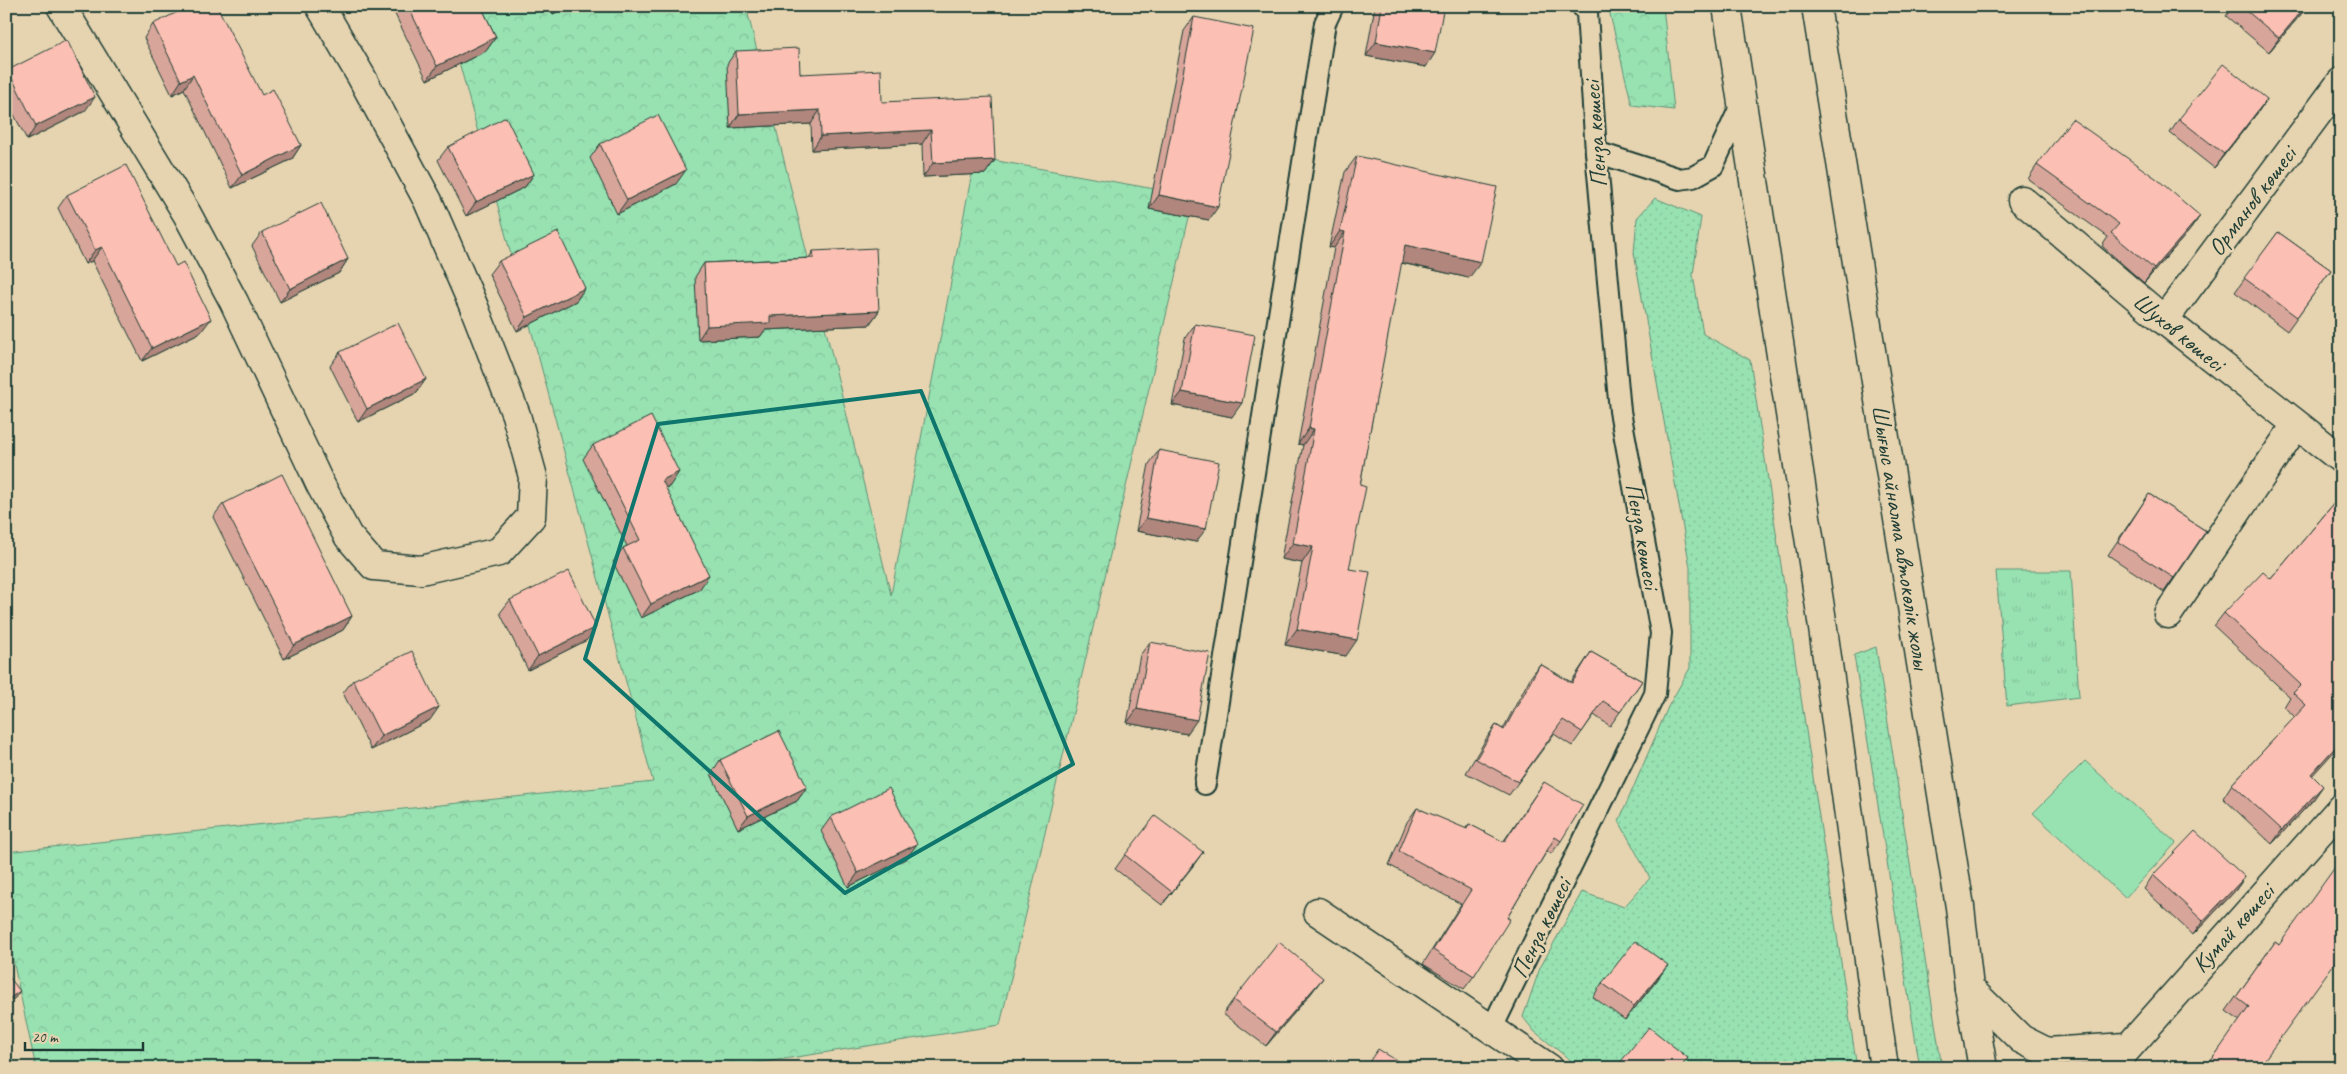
<svg xmlns="http://www.w3.org/2000/svg" width="2347" height="1074" font-family="Caveat,sans-serif">
<style>
.grass{fill:url(#grass-dots);stroke:#5c9073}
.forest{fill:url(#forest-crowns);stroke:#5c9073}
.park{fill:url(#park-tufts);stroke:#5c9073}
.garden{fill:#98e2b2;stroke:#5c9073}
.lines{fill:none;stroke-linecap:round;stroke-linejoin:round}
.lane-casing{stroke:#1f3d34;stroke-width:24}
.street-casing{stroke:#1f3d34;stroke-width:31}
.secondary-casing{stroke:#1f3d34;stroke-width:31}
.primary-casing{stroke:#1f3d34;stroke-width:31}
.lane{stroke:#e6d4b1;stroke-width:20}
.street{stroke:#e6d4b1;stroke-width:28}
.secondary{stroke:#e6d4b1;stroke-width:28}
.primary{stroke:#e6d4b1;stroke-width:28}
.wall{fill:#d8a59a;stroke:#1f3d34}
.shaded-wall{fill:#b0867d;stroke:#1f3d34}
.building{fill:#fbc0b3;stroke:#1f3d34}
.marked{fill:none;stroke:#0f766e;stroke-width:4;stroke-linejoin:round}
.labels{text-anchor:middle;stroke-width:5;stroke-linejoin:round;paint-order:stroke}
.street-label{font-size:24px;fill:#1f3d34;stroke:#e6d4b1}
</style>
<defs>
<pattern id="grass-dots" width="8" height="8" patternUnits="userSpaceOnUse" patternTransform="scale(1.25)"><rect width="8" height="8" fill="#98e2b2"/><path d="M2 2h.1M6 6h.1" fill="none" stroke="#83c39a" stroke-width="1.8" stroke-linecap="round"/></pattern>
<pattern id="forest-crowns" width="20" height="18" patternUnits="userSpaceOnUse" patternTransform="scale(1.25)"><rect width="20" height="18" fill="#98e2b2"/><path d="M2 6a3 3 0 1 1 6 0M12 15a3 3 0 1 1 6 0" fill="none" stroke="#83c39a"/></pattern>
<pattern id="park-tufts" width="24" height="20" patternUnits="userSpaceOnUse" patternTransform="scale(1.25)"><rect width="24" height="20" fill="#98e2b2"/><path d="M3 7l-1-3M5 7V3M7 7l1-3M15 17l-1-3M17 17v-4M19 17l1-3" fill="none" stroke="#83c39a"/></pattern>
</defs>
<rect width="100%" height="100%" fill="#e6d4b1"/>
<filter id="ink" filterUnits="userSpaceOnUse"><feTurbulence type="fractalNoise" baseFrequency=".02" numOctaves="2"/><feDisplacementMap in="SourceGraphic" scale="10" xChannelSelector="R" yChannelSelector="G"/><feConvolveMatrix kernelMatrix="1 2 1 2 8 2 1 2 1" color-interpolation-filters="sRGB"/></filter>
<g filter="url(#ink)">
<g class="grass">
<polygon points="1655,198 1701,217 1693,275 1703,334 1750,360 1857,1068 1580,1068 1534,1031 1523,1017 1540,968 1582,892 1624,907 1650,878 1619,821 1668,707 1690,668 1690,567 1634,253 1637,218"/>
<polygon points="1876,647 1942,1068 1920,1068 1854,655"/>
</g>
<g class="forest">
<polygon points="444,6 746,6 891,595 975,157 1194,196 1000,1025 727,1068 36,1068 6,927 6,852 653,782"/>
<polygon points="1608,6 1663,6 1674,110 1632,105"/>
</g>
<polygon class="park" points="1996,571 2071,571 2079,697 2007,706"/>
<polygon class="garden" points="2085,761 2176,843 2125,898 2033,813"/>
<g class="lines">
<g class="lane-casing">
<g id="lane">
<polyline points="1596,152 1680,179 1693,177 1713,166 1742,103"/>
<polyline points="1205,784 1325,23 1333,6"/>
<polyline points="1491,1030 1655,694 1661,633 1620,411 1596,152 1587,13 1582,6"/>
</g>
</g>
<g class="street-casing">
<g id="street">
<polyline points="61,6 187,214 234,302 320,484 348,536 374,566 421,570 499,552 531,517 533,477 516,415 474,307 428,201 361,76 320,6"/>
<polyline points="2022,200 2164,320 2341,459"/>
<polyline points="2164,320 2341,82"/>
<polyline points="2168,614 2296,425"/>
<polyline points="1318,912 1549,1068"/>
</g>
</g>
<g class="secondary-casing">
<g id="secondary">
<polyline points="1969,988 2021,1039 2047,1052 2126,1047"/>
<polyline points="2110,1068 2341,808"/>
</g>
</g>
<g class="primary-casing">
<g id="primary">
<polyline points="1727,6 1821,614 1884,1068"/>
<polyline points="1816,6 1960,907 1969,988 1983,1068"/>
</g>
</g>
<use href="#lane" class="lane"/>
<use href="#street" class="street"/>
<use href="#secondary" class="secondary"/>
<use href="#primary" class="primary"/>
</g>
<g class="wall">
<polygon points="391,6 481,6 496,37 486,51 427,80"/>
<polygon points="549,6 568,6 553,14"/>
<polygon points="1375,6 1444,6 1426,67 1366,56"/>
<polygon points="2233,6 2308,6 2269,52 2226,16"/>
<polygon points="1194,17 1209,220 1149,209 1184,31"/>
<polygon points="153,24 262,95 301,145 292,159 232,188 184,89 172,95 144,38"/>
<polygon points="736,51 882,102 995,160 985,174 923,177 922,144 812,150 811,124 730,128 727,64"/>
<polygon points="8,70 85,111 27,140 6,99 6,73"/>
<polygon points="2267,99 2258,112 2214,168 2170,133 2179,119"/>
<polygon points="2341,142 2341,158 2334,152"/>
<polygon points="600,144 676,184 617,214 590,158"/>
<polygon points="448,147 534,174 525,187 466,216 438,160"/>
<polygon points="1357,156 1469,278 1401,263 1360,485 1349,569 1346,656 1285,645 1302,563 1281,559 1303,445 1298,444 1334,248 1329,247 1345,172"/>
<polygon points="2037,165 2200,216 2190,230 2144,283 2102,246 2108,237 2028,179"/>
<polygon points="67,195 176,266 201,332 142,361 92,261 85,264 58,208"/>
<polygon points="262,232 348,259 339,273 280,302 252,246"/>
<polygon points="2278,232 2331,270 2287,331 2235,292"/>
<polygon points="813,251 879,311 869,325 765,330 760,337 698,340 695,277 704,263 809,258"/>
<polygon points="499,261 585,288 576,301 517,331 489,274"/>
<polygon points="1195,324 1232,417 1172,405 1185,338"/>
<polygon points="340,352 426,379 416,393 358,422 330,366"/>
<polygon points="593,445 670,486 666,488 700,589 641,618 613,562 623,548 627,546 583,459"/>
<polygon points="1159,450 1196,542 1136,531 1149,464"/>
<polygon points="2149,494 2206,531 2164,592 2108,555"/>
<polygon points="2341,495 2312,776 2314,799 2272,844 2223,798 2232,784 2295,717 2284,707 2290,697 2214,626 2224,613 2271,579"/>
<polygon points="223,504 352,616 343,630 284,659 213,517"/>
<polygon points="510,600 587,640 528,670 500,613"/>
<polygon points="1150,642 1187,734 1127,723 1140,655"/>
<polygon points="1591,652 1642,681 1610,726 1594,715 1572,746 1554,734 1509,795 1466,773 1486,739 1496,725 1503,729 1530,678 1540,664 1571,682"/>
<polygon points="353,680 430,720 371,750 343,693"/>
<polygon points="720,760 807,787 797,801 738,829 711,774"/>
<polygon points="1544,782 1561,841 1551,854 1547,851 1507,918 1474,976 1464,989 1423,964 1461,904 1389,865 1407,822 1417,808 1465,829 1469,824 1503,842"/>
<polygon points="831,817 907,858 848,887 821,831"/>
<polygon points="1203,852 1162,905 1115,869 1125,855"/>
<polygon points="2153,875 2245,877 2235,891 2193,935 2144,889"/>
<polygon points="2275,942 2279,945 2341,954 2206,1068 2240,1021 2226,1011"/>
<polygon points="1658,979 1625,1020 1593,997 1602,983"/>
<polygon points="1313,991 1266,1046 1223,1014 1233,1000"/>
<polygon points="1688,1058 1681,1068 1615,1068 1618,1065"/>
</g>
<g class="shaded-wall">
<polygon points="558,6 568,6 553,14"/>
<polygon points="2306,6 2308,6 2269,52 2279,38"/>
<polygon points="496,37 486,51 427,80 437,66"/>
<polygon points="1376,42 1435,53 1426,67 1366,56"/>
<polygon points="193,75 184,89 172,95 181,81"/>
<polygon points="95,97 85,111 27,140 36,126"/>
<polygon points="2267,99 2258,112 2214,168 2224,154"/>
<polygon points="820,110 811,124 730,128 739,114"/>
<polygon points="931,130 922,144 812,150 821,136"/>
<polygon points="301,145 292,159 232,188 242,175"/>
<polygon points="995,160 985,174 923,177 933,163"/>
<polygon points="686,170 676,184 617,214 627,200"/>
<polygon points="534,174 525,187 466,216 476,202"/>
<polygon points="1159,195 1218,207 1209,220 1149,209"/>
<polygon points="2200,216 2190,230 2144,283 2154,269"/>
<polygon points="1340,231 1345,232 1334,248 1329,247"/>
<polygon points="1405,245 1481,262 1469,278 1394,261"/>
<polygon points="102,247 92,261 85,264 95,250"/>
<polygon points="348,259 339,273 280,302 290,289"/>
<polygon points="585,288 576,301 517,331 527,317"/>
<polygon points="879,311 869,325 765,330 760,337 698,340 707,326 770,316"/>
<polygon points="211,319 201,332 142,361 152,348"/>
<polygon points="426,379 416,393 358,422 367,409"/>
<polygon points="1182,392 1242,403 1232,417 1172,405"/>
<polygon points="1309,428 1314,429 1303,445 1298,444"/>
<polygon points="679,472 670,486 653,494 662,480"/>
<polygon points="1146,518 1206,529 1196,542 1136,531"/>
<polygon points="1293,543 1313,547 1302,563 1281,559"/>
<polygon points="709,575 700,589 641,618 651,604"/>
<polygon points="352,616 343,630 284,659 294,645"/>
<polygon points="596,627 587,640 528,670 538,656"/>
<polygon points="1297,629 1357,640 1346,656 1285,645"/>
<polygon points="439,707 430,720 371,750 381,736"/>
<polygon points="1137,709 1197,720 1187,734 1127,723"/>
<polygon points="2341,741 2341,744 2301,788 2311,774"/>
<polygon points="2323,786 2314,799 2272,844 2282,830"/>
<polygon points="807,787 797,801 738,829 748,816"/>
<polygon points="917,844 907,858 848,887 858,873"/>
<polygon points="1203,852 1193,866 1162,905 1172,892"/>
<polygon points="2245,877 2235,891 2193,935 2203,921"/>
<polygon points="1668,965 1658,979 1625,1020 1634,1006"/>
<polygon points="1323,978 1313,991 1266,1046 1276,1032"/>
<polygon points="20,991 15,998 6,1004 6,1001"/>
</g>
<g class="building">
<polygon points="190,6 217,6 262,95 273,89 301,145 242,175 193,75 181,81 153,24"/>
<polygon points="408,6 481,6 496,37 437,66"/>
<polygon points="1382,6 1444,6 1435,53 1376,42"/>
<polygon points="2241,6 2306,6 2279,38"/>
<polygon points="1194,17 1254,29 1218,207 1159,195"/>
<polygon points="67,40 95,97 36,126 8,70"/>
<polygon points="799,48 800,74 881,70 882,102 992,97 995,160 933,163 931,130 821,136 820,110 739,114 736,51"/>
<polygon points="2223,64 2267,99 2224,154 2179,119"/>
<polygon points="658,115 686,170 627,200 600,144"/>
<polygon points="506,117 534,174 476,202 448,147"/>
<polygon points="2072,119 2157,179 2200,216 2154,269 2111,233 2119,224 2037,165"/>
<polygon points="1357,156 1497,187 1481,262 1405,245 1360,485 1366,487 1349,569 1370,572 1357,640 1297,629 1313,547 1293,543 1314,429 1309,428 1345,232 1340,231"/>
<polygon points="126,165 176,266 183,262 211,319 152,348 102,247 95,250 67,195"/>
<polygon points="321,203 348,259 290,289 262,232"/>
<polygon points="558,232 585,288 527,317 499,261"/>
<polygon points="2278,232 2331,270 2297,317 2244,278"/>
<polygon points="876,248 879,311 770,316 770,323 707,326 704,263 814,258 813,251"/>
<polygon points="398,323 426,379 367,409 340,352"/>
<polygon points="1195,324 1255,335 1242,403 1182,392"/>
<polygon points="651,416 679,472 662,480 709,575 651,604 623,548 640,540 593,445"/>
<polygon points="1159,450 1219,462 1206,529 1146,518"/>
<polygon points="282,474 352,616 294,645 223,504"/>
<polygon points="2149,494 2206,531 2174,578 2118,542"/>
<polygon points="2341,495 2341,741 2311,774 2323,786 2282,830 2232,784 2306,705 2293,693 2301,685 2224,613 2263,572 2271,579"/>
<polygon points="569,571 596,627 538,656 510,600"/>
<polygon points="1150,642 1210,653 1197,720 1137,709"/>
<polygon points="412,651 439,707 381,736 353,680"/>
<polygon points="1591,652 1642,681 1620,712 1603,701 1582,732 1563,720 1518,782 1476,759 1496,725 1504,730 1540,664 1572,683"/>
<polygon points="779,731 807,787 748,816 720,760"/>
<polygon points="1544,782 1583,805 1561,841 1555,837 1507,918 1510,919 1474,976 1433,950 1471,890 1399,851 1417,808 1467,829 1469,824 1504,842"/>
<polygon points="889,788 917,844 858,873 831,817"/>
<polygon points="1155,816 1203,852 1172,892 1125,855"/>
<polygon points="2195,831 2245,877 2203,921 2153,875"/>
<polygon points="2341,859 2341,954 2265,1059 2277,1068 2206,1068 2249,1007 2236,997 2275,942 2279,945"/>
<polygon points="1635,941 1668,965 1634,1006 1602,983"/>
<polygon points="1279,942 1323,978 1276,1032 1233,1000"/>
<polygon points="6,973 20,991 6,1001"/>
<polygon points="1649,1027 1688,1058 1680,1068 1622,1068 1618,1065"/>
<polygon points="1378,1049 1409,1068 1365,1068"/>
<polygon points="22,1065 24,1068 18,1068"/>
</g>
</g>
<path class="marked" d="M921 391 1073 764 845 893 585 659 658 424Z"/>
<g class="labels">
<g class="street-label">
<text transform="translate(1595 134) rotate(-94)" y="8">Пенза көшесі</text>
<text transform="translate(2252 201) rotate(-53)" y="8">Орманов көшесі</text>
<text transform="translate(2179 332) rotate(39)" y="8">Шухов көшесі</text>
<text transform="translate(1643 536) rotate(80)" y="8">Пенза көшесі</text>
<text transform="translate(1901 537) rotate(81)" y="8">Шығыс айналма автокөлік жолы</text>
<text transform="translate(1541 928) rotate(-64)" y="8">Пенза көшесі</text>
<text transform="translate(2233 928) rotate(-48)" y="8">Кумай көшесі</text>
</g>
</g>
<rect width="2347" height="1074" fill="none" stroke="#e6d4b1" stroke-width="25"/>
<rect x="12" y="12" width="2322" height="1049" fill="none" stroke="#1f3d34" stroke-width="2" filter="url(#ink)"/>
<path d="M25 1042v8h118v-8" fill="none" stroke="#1f3d34" stroke-width="2.5"/>
<text x="32" y="1042" font-size="15" fill="#1f3d34" stroke="#e6d4b1" stroke-width="4" paint-order="stroke">20 m</text>
</svg>
